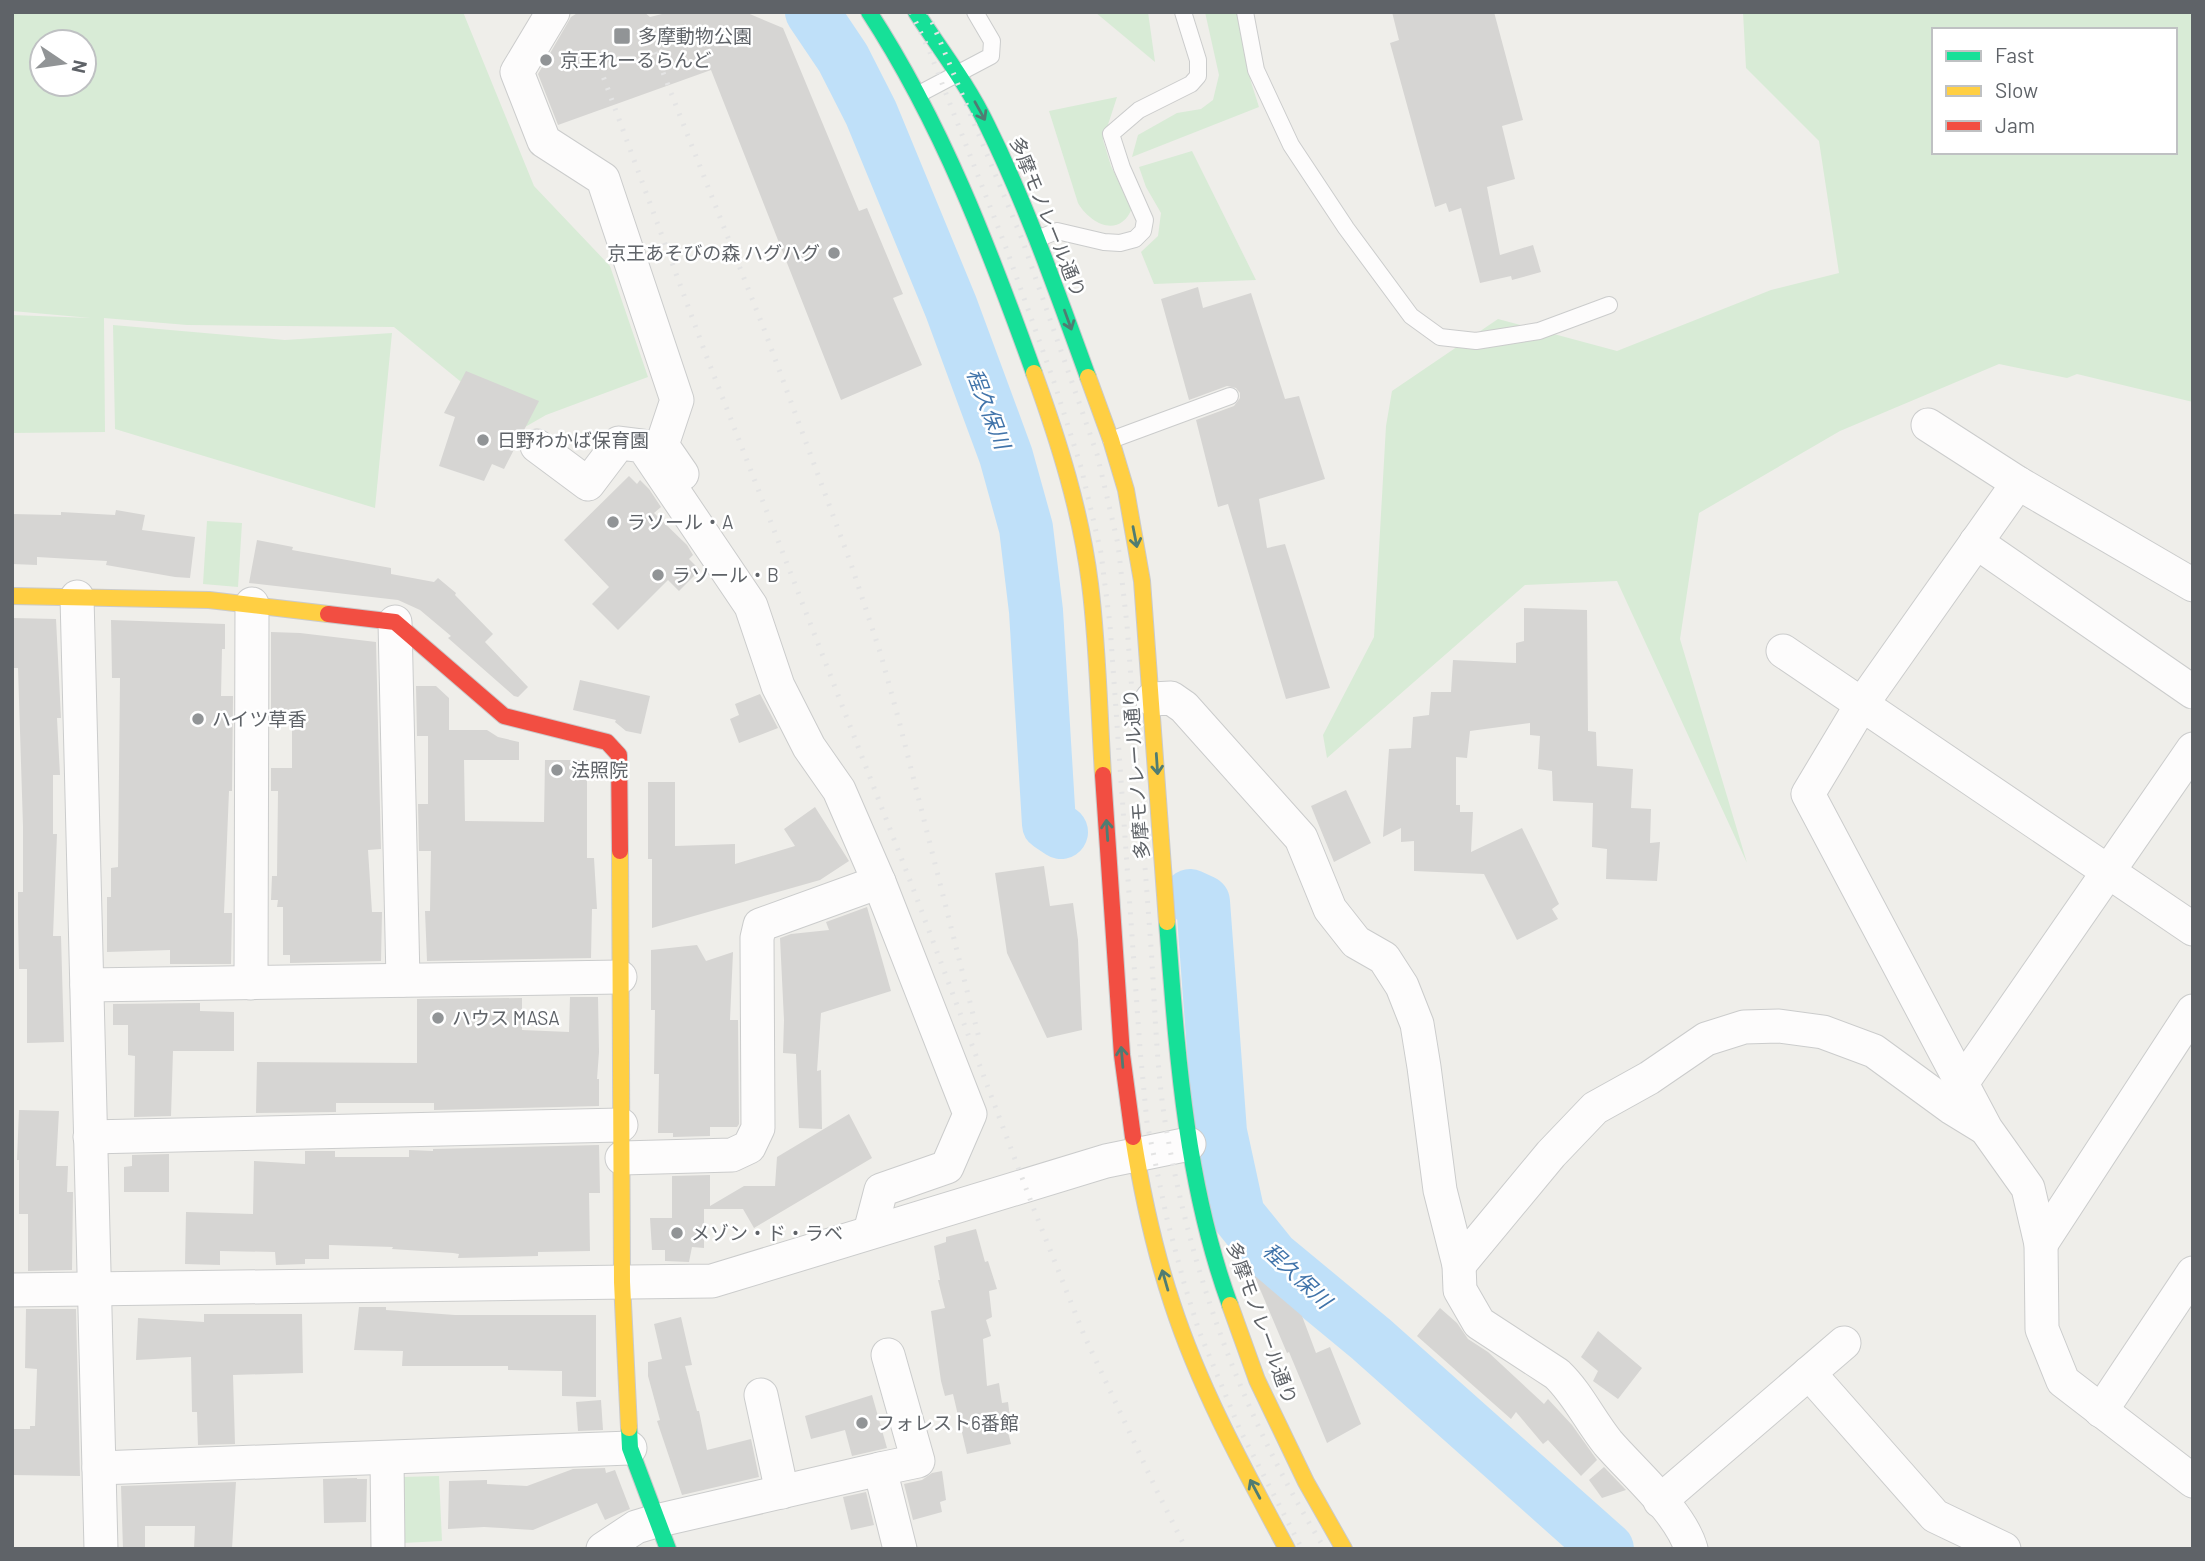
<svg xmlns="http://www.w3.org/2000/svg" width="2205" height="1561" font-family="Barlow,'Noto Sans JP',sans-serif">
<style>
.green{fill:#d8ebd6;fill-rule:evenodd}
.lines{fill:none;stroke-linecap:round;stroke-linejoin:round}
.river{stroke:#bfe0f9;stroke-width:54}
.building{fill:#d6d5d3}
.lane-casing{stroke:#cbcccc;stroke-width:18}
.street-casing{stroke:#cbcccc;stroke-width:35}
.fast-casing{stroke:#cacacb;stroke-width:18}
.slow-casing{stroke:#cacacb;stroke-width:18}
.jam-casing{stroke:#cacacb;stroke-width:18}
.lane{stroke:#fdfcfc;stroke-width:16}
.street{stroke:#fdfcfc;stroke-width:33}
.fast{stroke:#16e098;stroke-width:16}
.slow{stroke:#ffcf43;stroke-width:16}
.jam{stroke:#f24e42;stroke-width:16}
.rail{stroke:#e4e4e4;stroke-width:5;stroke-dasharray:2 9;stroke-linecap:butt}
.oneway{stroke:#507c72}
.poi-dot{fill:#919496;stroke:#fff;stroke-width:2.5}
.labels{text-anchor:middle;stroke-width:5;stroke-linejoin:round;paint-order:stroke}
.poi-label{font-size:19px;fill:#5f6368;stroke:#fff;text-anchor:start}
.street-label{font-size:19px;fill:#5f6368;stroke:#fff}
.water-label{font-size:21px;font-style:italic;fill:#4174aa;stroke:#fff}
</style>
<rect width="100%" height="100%" fill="#efeeea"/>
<g class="green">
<path d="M12 12H463L534 186 610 266 648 377 546 415 497 443 477 395 394 327 187 325 104 318 105 432 12 433V315L91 318 12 311ZM42 42H84V84H42Z"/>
<polygon points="1095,12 1148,12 1155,62"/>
<polygon points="1205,12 1238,12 1251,82 1259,107 1132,157 1138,135 1177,113 1201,109 1213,100 1219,75"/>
<path d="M1743 12H2193V402L2077 374 2067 378 1999 364 1840 431 1699 513 1680 639 1747 863 1617 581 1525 585 1327 758 1323 735 1374 637 1386 426 1392 391 1498 319 1617 351 1771 290 1839 273 1819 141 1746 68ZM1934 30H2175V152H1934Z"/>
<path d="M1117 97 1103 140 1111 166 1132 208C1120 239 1090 224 1078 203L1049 111Z"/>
<polygon points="1192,151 1256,280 1154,284 1141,252 1158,236 1161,213 1146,187 1139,167"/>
<polygon points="113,325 285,340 392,333 375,508 115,429"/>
<polygon points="207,521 242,523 238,587 203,584"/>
<polygon points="439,1476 442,1541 402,1543 402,1477"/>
</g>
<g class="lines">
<g class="river">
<polyline points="812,12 843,58 871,113 951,307 1006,456 1026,528 1036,611 1049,824 1061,832"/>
<polyline points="1190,896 1203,902 1220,1132 1238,1215 1272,1257 1371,1339 1607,1549"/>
</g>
</g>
<g class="building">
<polygon points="579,12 644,12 650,17 670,12 745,12 783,28 859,211 867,208 903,294 893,298 922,365 841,400 711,70 558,125 538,74 571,17"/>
<polygon points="1392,12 1494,12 1523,120 1502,126 1515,179 1487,187 1500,255 1533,245 1541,272 1512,280 1511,276 1480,283 1461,208 1449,212 1446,203 1435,207 1390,43 1399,40"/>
<polygon points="1198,287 1203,308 1251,293 1285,399 1299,396 1325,479 1259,499 1267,548 1285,544 1330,688 1286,699 1228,504 1218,507 1196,420 1234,406 1240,398 1240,393 1236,388 1227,386 1189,400 1161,299"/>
<polygon points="466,371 539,401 504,469 492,464 484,481 439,466 455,417 444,413"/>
<polygon points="629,476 637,484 640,480 649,489 661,507 654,513 687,545 693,555 689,559 700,570 679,591 668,580 618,630 592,604 609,587 564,540"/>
<polygon points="116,510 145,515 142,530 195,537 190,578 175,577 106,565 107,561 37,557 37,565 12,564 12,514 61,515 61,512 115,515"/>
<polygon points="257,540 293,547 292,550 391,568 391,574 434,582 438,578 456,593 455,595 493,634 485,642 528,687 518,697 514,696 448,638 451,636 420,610 398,600 249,583"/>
<polygon points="1524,608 1587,610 1588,731 1596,732 1597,766 1633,769 1631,808 1651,809 1650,843 1660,842 1657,881 1606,879 1607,849 1592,847 1593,803 1553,801 1552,771 1538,769 1540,736 1530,735 1530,723 1470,731 1467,758 1456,757 1456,805 1460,805 1460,812 1473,812 1471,852 1522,828 1559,904 1552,909 1558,919 1517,940 1484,874 1414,871 1414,841 1401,842 1401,828 1383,837 1389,749 1411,748 1413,717 1429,715 1431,692 1451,692 1453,660 1516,663 1516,643 1524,641"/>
<polygon points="12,618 56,619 61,718 57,718 60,775 53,775 53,834 57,834 53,936 61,936 64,1042 27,1043 27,969 19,969 18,918 18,892 23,892 23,826 18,668 13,668"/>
<polygon points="111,620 225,624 225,649 222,649 221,696 233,696 232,791 229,791 224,913 232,913 231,964 170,964 170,950 107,952 107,897 111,897 111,868 118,867 120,678 112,678"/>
<polygon points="271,632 300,633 376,642 381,849 368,850 372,912 382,912 381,961 290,963 290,955 283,955 283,907 277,907 278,900 271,900 272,876 277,876 278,791 271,791 271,768 292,768 292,719 271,719"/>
<polygon points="580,680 650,696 641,734 626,731 615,722 616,720 573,710"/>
<polygon points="416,686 436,686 449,698 449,730 487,730 498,737 519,742 519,760 464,760 465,821 544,822 545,760 587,760 587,858 594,858 597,909 592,909 591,958 427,961 425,911 430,911 431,851 419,851 418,804 428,804 428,736 417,736"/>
<polygon points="760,694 778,728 739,743 730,719 739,715 735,704"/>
<polygon points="648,782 675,782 675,846 735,844 735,864 795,846 784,829 815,807 849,861 820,880 652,928 652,859 648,859"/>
<polygon points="1346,790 1371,843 1334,862 1311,806"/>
<polygon points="1044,866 1050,906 1073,903 1078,940 1082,1030 1047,1038 1007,953 995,873"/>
<polygon points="867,907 891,991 821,1013 817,1071 821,1070 822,1129 799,1128 796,1054 783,1053 784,1020 780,938 791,934 829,930 826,922"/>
<polygon points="697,945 706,961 733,952 730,1020 738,1020 739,1124 737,1127 710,1127 710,1136 673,1137 673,1133 658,1133 659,1074 654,1074 655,1010 651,1010 651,950"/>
<polygon points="570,997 598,997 599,1052 597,1079 599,1079 599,1106 434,1110 434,1103 336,1103 336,1112 256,1113 257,1062 417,1063 417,999 522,998 522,1030 569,1032"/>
<polygon points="200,1003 200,1011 234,1012 234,1051 173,1051 171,1116 134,1117 135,1056 128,1055 128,1025 113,1025 113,1004"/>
<polygon points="19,1110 59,1111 56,1166 68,1166 67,1192 73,1192 72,1270 28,1271 28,1214 19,1214 19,1160 17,1160"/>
<polygon points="849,1114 872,1158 754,1228 743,1209 704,1209 704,1248 692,1247 689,1262 665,1261 665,1250 652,1250 650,1218 672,1218 672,1176 710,1175 710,1206 744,1186 775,1186 777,1157"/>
<polygon points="599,1145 600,1193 589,1193 590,1251 538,1252 538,1256 458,1258 459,1254 453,1253 392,1249 393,1247 329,1245 329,1259 305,1259 305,1264 276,1265 275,1252 220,1251 220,1265 185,1264 186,1212 253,1214 254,1161 305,1164 305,1151 335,1151 335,1157 409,1157 409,1150 433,1151 433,1149"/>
<polygon points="169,1154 169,1192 124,1192 124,1167 132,1166 132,1155"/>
<polygon points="976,1229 985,1262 988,1261 997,1289 989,1291 992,1317 986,1320 991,1336 983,1339 987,1386 999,1383 1002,1403 1008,1402 1011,1426 1007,1428 1011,1444 967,1454 953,1394 945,1396 941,1381 931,1311 945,1308 938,1280 940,1280 934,1246 946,1242 946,1237"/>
<polygon points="1254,1275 1302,1316 1316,1353 1330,1347 1361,1424 1327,1443 1289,1352 1287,1353"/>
<polygon points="359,1307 386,1307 386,1310 455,1315 596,1315 596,1397 562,1396 562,1371 508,1370 508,1366 402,1366 403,1351 354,1350"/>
<polygon points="1440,1308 1457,1323 1468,1339 1488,1352 1544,1404 1548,1399 1572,1425 1597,1460 1581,1476 1548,1440 1543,1444 1516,1412 1511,1419 1417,1336"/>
<polygon points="26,1309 76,1309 80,1476 12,1475 12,1429 30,1429 30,1426 35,1426 37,1369 25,1368"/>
<polygon points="204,1314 302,1314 303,1373 233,1375 235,1444 198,1445 197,1412 192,1412 191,1357 136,1360 138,1318 204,1322"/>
<polygon points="681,1317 692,1365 685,1366 697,1411 699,1411 707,1450 751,1439 759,1477 682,1495 657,1421 660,1420 648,1376 648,1362 662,1359 654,1324"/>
<polygon points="1598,1331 1642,1368 1618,1399 1593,1381 1598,1371 1581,1357"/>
<polygon points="872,1395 887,1448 852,1456 845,1430 811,1439 805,1416"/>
<polygon points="601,1400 603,1430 578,1431 576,1402"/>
<polygon points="1604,1467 1626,1490 1602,1498 1589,1480"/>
<polygon points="605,1468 606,1473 615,1470 630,1509 605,1520 597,1503 533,1530 484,1527 448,1529 449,1481 487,1480 487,1484 527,1486 573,1469"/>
<polygon points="942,1471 946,1500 940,1502 942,1512 913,1520 904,1484 922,1480 932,1473"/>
<polygon points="357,1478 357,1479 367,1479 366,1522 324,1523 323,1479"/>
<polygon points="236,1482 232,1549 194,1549 195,1526 145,1526 145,1549 123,1549 121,1486"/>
<polygon points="866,1492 874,1525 851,1530 843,1497"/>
</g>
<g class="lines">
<g class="lane-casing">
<g id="lane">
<polyline points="1245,12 1256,70 1291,145 1346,228 1411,316 1440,337 1476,341 1539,331 1609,305"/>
<polyline points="919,94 991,56 992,41 975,12"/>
<polyline points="1037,239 1057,231 1104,242 1120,243 1135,239 1143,231 1145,220 1122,168 1111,134 1139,110 1191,84 1198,76 1198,60 1183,12"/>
<polyline points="1111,440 1230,396"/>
</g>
</g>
<g class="street-casing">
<g id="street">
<polyline points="553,12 517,72 544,141 603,179 677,400 662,445 682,474"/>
<polyline points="1928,425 2018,483 2193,585"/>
<polyline points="537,446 588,484 619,443 643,446 751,606 778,686 809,747 839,790 879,882 970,1114 947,1167 881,1190 870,1232"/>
<polyline points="2018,483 1862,704 1808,794 1986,1129 2028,1188 2041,1244 2042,1329 2063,1381 2193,1481"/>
<polyline points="1976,542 2193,692"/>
<polyline points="77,597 101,1549"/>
<polyline points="395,622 403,980"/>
<polyline points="1783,651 2193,929"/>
<path d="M1152 699 1171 698 1184 707 1301 838 1330 909 1356 942 1384 958 1402 986 1417 1024 1424 1067 1440 1190 1459 1265 1460 1290 1479 1323 1557 1374C1578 1394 1590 1421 1608 1443 1633 1472 1681 1513 1691 1549"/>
<polyline points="251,983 252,604"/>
<polyline points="87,985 620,977"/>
<polyline points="1962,1083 2193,749"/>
<polyline points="90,1137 621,1125"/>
<polyline points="622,1158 732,1155 749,1147 758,1128 757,938 760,925 879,882"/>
<polyline points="2041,1244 2193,1011"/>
<polyline points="1459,1265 1551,1154 1595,1108 1649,1078 1706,1039 1744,1027 1779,1026 1823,1032 1874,1051 1952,1108 1983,1127"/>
<polyline points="12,1290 712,1281 1106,1161 1189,1144"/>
<polyline points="1809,1373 1935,1516 2004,1549"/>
<polyline points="761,1395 782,1492"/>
<polyline points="2101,1411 2193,1273"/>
<polyline points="387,1458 388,1549"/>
<polyline points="99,1468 630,1448"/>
<polyline points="880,1469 918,1461 888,1355"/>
<polyline points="1660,1501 1844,1343"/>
<polyline points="603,1549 636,1527 656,1521 880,1469 900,1549"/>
</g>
</g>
<g class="fast-casing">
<g id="fast">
<path d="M869 12C942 124 989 248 1034 373"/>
<path d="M916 12C940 49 968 85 987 125 1027 206 1057 292 1088 377"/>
<path d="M1167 922C1177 1051 1185 1182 1230 1305"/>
<polyline points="629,1428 630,1448 668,1549"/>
</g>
</g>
<g class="slow-casing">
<g id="slow">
<path d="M1034 373C1059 442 1081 512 1090 584 1098 647 1099 712 1103 775"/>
<polyline points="1088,377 1111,440 1126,490 1142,581 1167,922"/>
<polyline points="12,596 209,600 328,614"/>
<polyline points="620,851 622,1282 629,1428"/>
<path d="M1133 1137C1142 1193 1154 1249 1172 1303 1200 1389 1244 1469 1287 1549"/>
<polyline points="1230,1305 1257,1380 1306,1482 1344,1549"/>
</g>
</g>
<g class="jam-casing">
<g id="jam">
<polyline points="328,614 395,622 504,716 607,742 619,755 620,851"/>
<polyline points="1103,775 1122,1055 1133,1137"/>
</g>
</g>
<use href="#lane" class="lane"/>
<use href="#street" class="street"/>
<use href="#fast" class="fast"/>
<use href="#slow" class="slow"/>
<use href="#jam" class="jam"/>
<g class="rail">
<polyline points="911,12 929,50 1005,245 1054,382 1081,467 1101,553 1110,625 1140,1049 1147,1123 1167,1219 1184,1283 1199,1331 1240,1430 1302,1549"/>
<path d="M928 12 1022 239 1097 454 1118 544 1127 625C1135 733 1143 840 1151 947 1155 1004 1156 1064 1165 1121 1190 1273 1243 1418 1325 1549"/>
<polyline points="651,42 764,329 851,564 881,655 899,721 980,1042"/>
<polyline points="596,57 706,355 911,883 1033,1207 1084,1335 1157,1491 1186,1549"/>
</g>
</g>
<defs><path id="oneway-shaft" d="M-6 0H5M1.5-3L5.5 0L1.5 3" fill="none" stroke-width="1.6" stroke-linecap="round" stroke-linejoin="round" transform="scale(1.75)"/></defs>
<g class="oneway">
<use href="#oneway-shaft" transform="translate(980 111) rotate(61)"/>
<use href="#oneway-shaft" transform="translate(1068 320) rotate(70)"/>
<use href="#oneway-shaft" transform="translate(1135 537) rotate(79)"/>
<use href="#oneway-shaft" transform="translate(1157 764) rotate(86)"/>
<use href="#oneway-shaft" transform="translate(1107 830) rotate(-94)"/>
<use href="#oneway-shaft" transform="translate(1122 1057) rotate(-95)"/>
<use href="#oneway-shaft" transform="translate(1165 1280) rotate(-106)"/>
<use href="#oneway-shaft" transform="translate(1255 1489) rotate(-118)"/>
</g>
<g class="poi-dot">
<rect x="613" y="27" width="18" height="18" rx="3.5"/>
<circle cx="546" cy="60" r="7"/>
<circle cx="834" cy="253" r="7"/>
<circle cx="483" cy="440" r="7"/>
<circle cx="613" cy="522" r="7"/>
<circle cx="658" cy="575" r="7"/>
<circle cx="198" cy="719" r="7"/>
<circle cx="557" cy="770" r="7"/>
<circle cx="438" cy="1018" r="7"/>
<circle cx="677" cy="1233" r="7"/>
<circle cx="862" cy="1423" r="7"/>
</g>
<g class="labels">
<g class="poi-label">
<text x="638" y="43">多摩動物公園</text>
<text x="560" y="67">京王れーるらんど</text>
<text x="820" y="260" text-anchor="end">京王あそびの森 ハグハグ</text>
<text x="497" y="447">日野わかば保育園</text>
<text x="627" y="529">ラソール・A</text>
<text x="672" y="582">ラソール・B</text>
<text x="212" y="726">ハイツ草香</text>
<text x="571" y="777">法照院</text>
<text x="452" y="1025">ハウス MASA</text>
<text x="691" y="1240">メゾン・ド・ラベ</text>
<text x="876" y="1430">フォレスト6番館</text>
</g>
<g class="street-label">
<text transform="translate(1048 217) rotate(68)" y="7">多摩モノレール通り</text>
<text transform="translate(1136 774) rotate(-94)" y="7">多摩モノレール通り</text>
<text transform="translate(1262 1323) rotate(70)" y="7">多摩モノレール通り</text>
</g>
<g class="water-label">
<text transform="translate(988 409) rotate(69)" y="7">程久保川</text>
<text transform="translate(1297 1276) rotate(43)" y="7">程久保川</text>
</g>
</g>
<rect width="2205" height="1561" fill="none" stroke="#5f6368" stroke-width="28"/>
<rect x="1932" y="28" width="245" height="126" fill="#ffffff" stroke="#bfc1c3" stroke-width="2"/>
<rect x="1946" y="51" width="35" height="10" fill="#16e098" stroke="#bfc1c3" stroke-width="2"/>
<text x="1995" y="63" font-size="21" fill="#5f6368">Fast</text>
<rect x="1946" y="86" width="35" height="10" fill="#ffcf43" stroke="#bfc1c3" stroke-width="2"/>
<text x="1995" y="98" font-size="21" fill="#5f6368">Slow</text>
<rect x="1946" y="121" width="35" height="10" fill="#f24e42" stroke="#bfc1c3" stroke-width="2"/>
<text x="1995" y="133" font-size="21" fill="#5f6368">Jam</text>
<g transform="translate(63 63) rotate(103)"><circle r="33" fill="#ffffff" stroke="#bfc1c3" stroke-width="2"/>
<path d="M0-5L12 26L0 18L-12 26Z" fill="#919496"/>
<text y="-10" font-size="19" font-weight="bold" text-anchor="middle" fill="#5f6368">N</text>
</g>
</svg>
